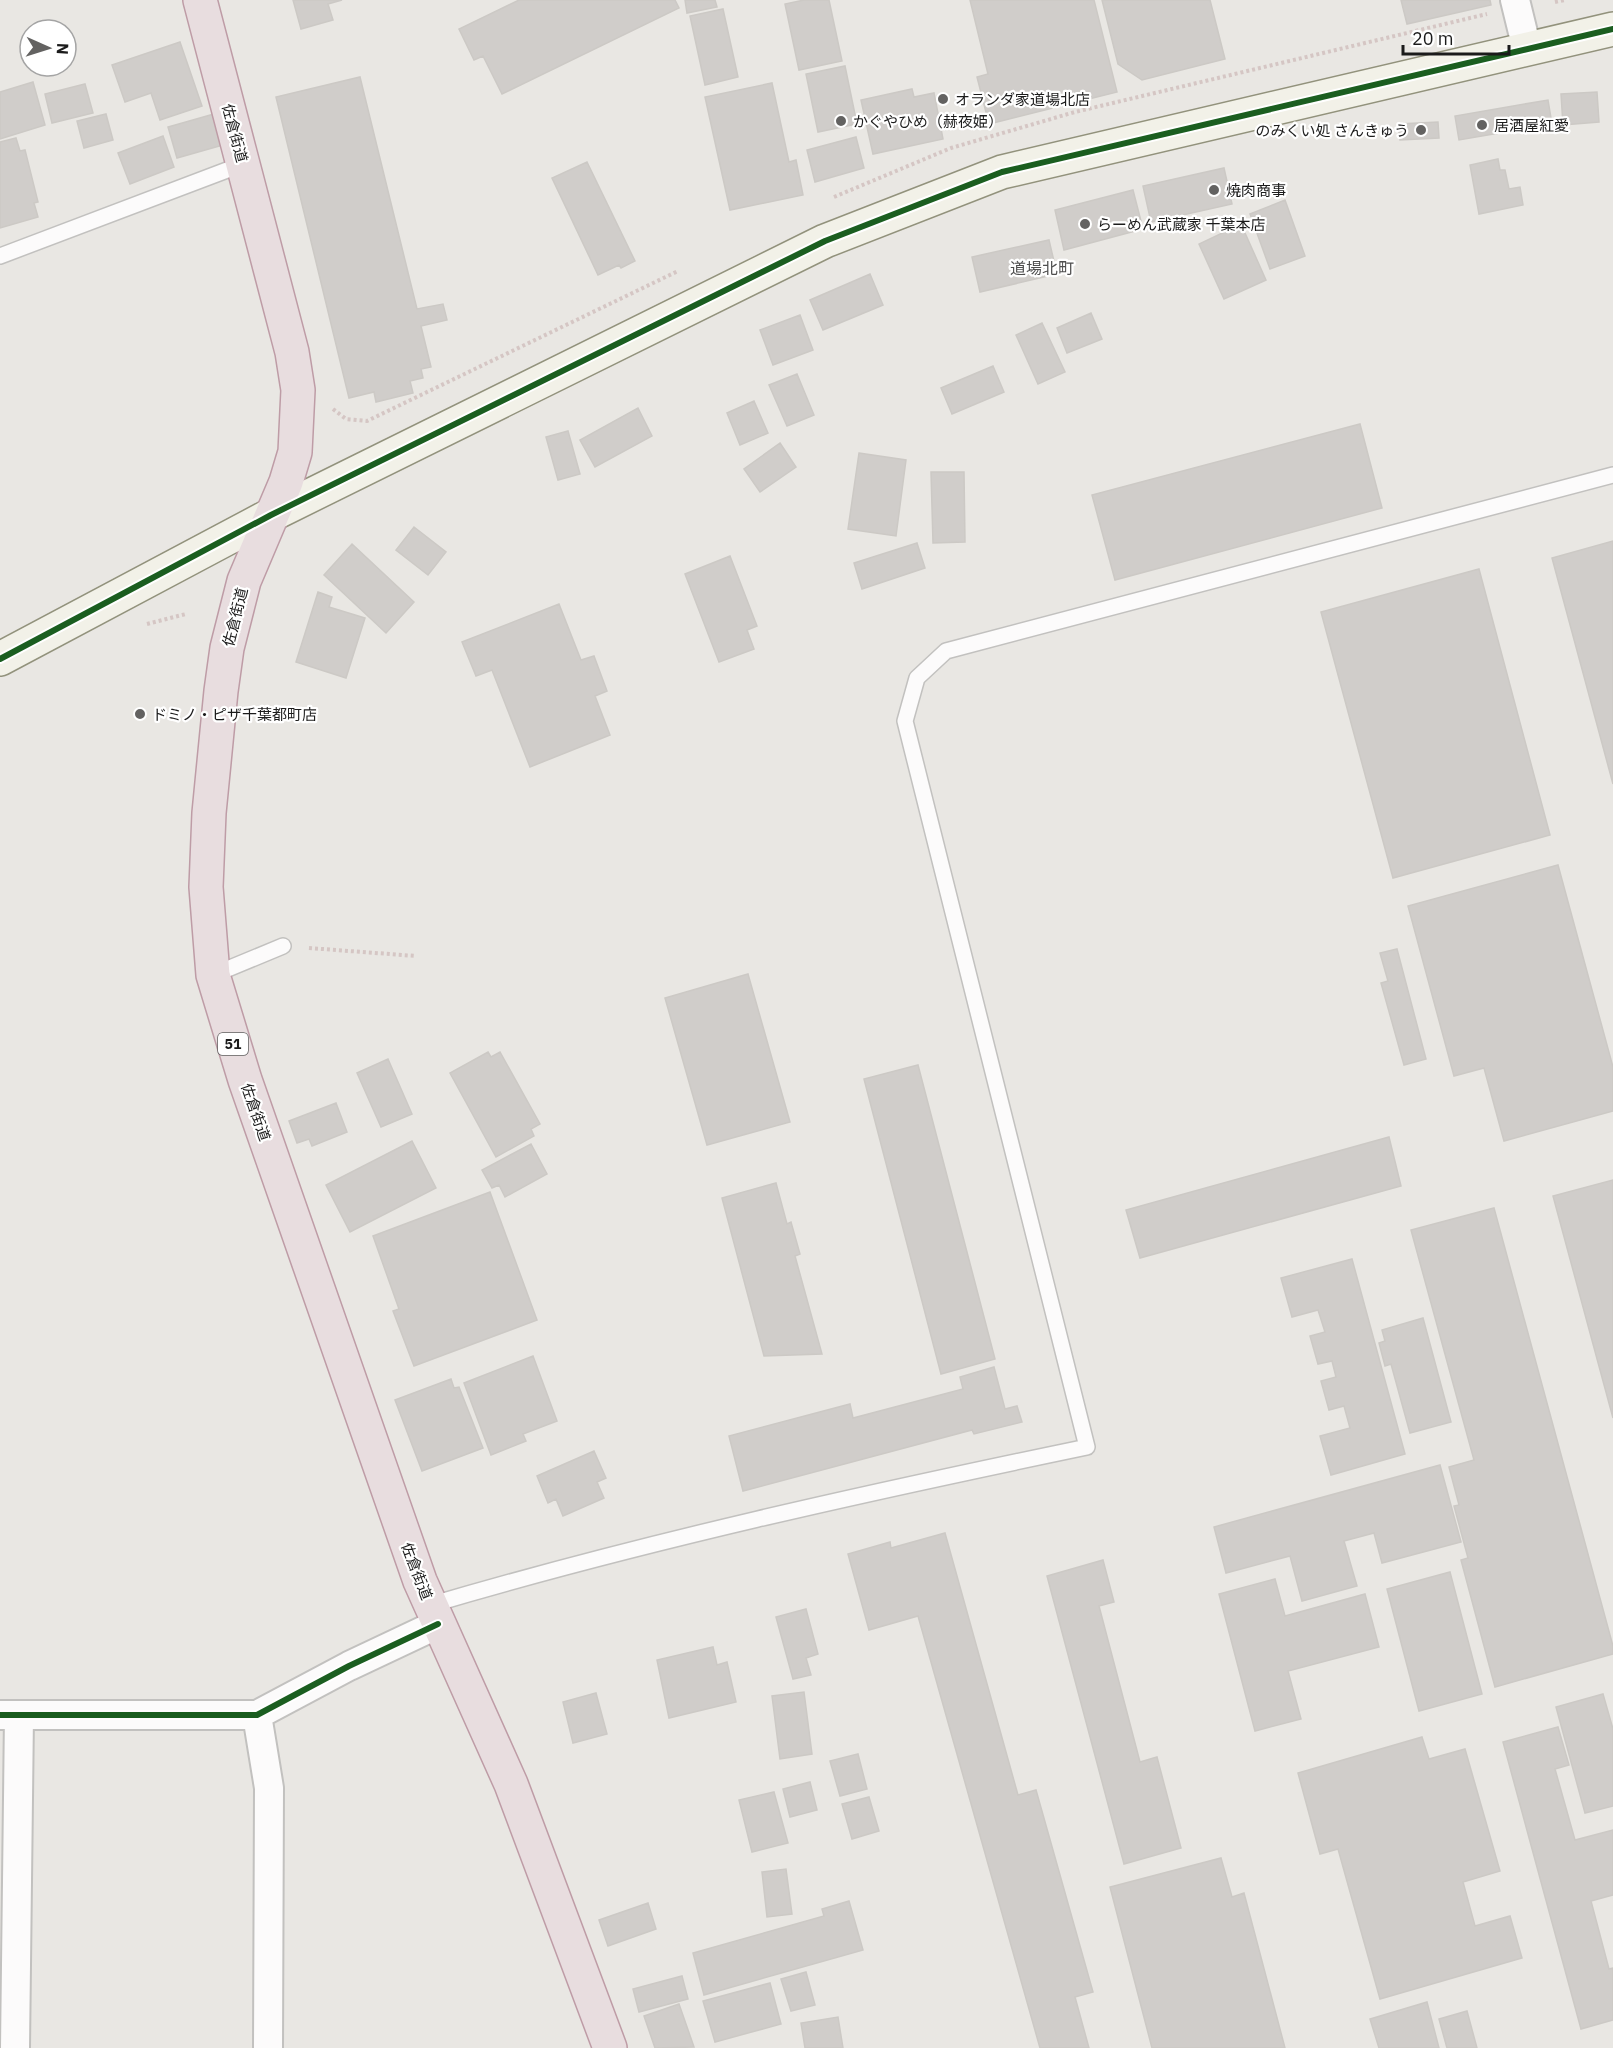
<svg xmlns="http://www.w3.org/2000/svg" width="1613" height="2048" font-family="'IBM Plex Sans','Noto Sans JP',sans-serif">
  <rect width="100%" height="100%" fill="#e9e7e3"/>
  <path fill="#d0cdca" stroke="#ccc9c5" stroke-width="1.5" d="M 293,0 L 342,0 L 328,4 L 333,20 L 301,29 Z
    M 519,0 L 675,0 L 679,8 L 502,94 L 483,56 L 474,60 L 459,29 Z
    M 685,0 L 715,0 L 717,7 L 687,13 Z
    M 804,0 L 829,0 L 842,61 L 799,70 L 785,4 Z
    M 970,0 L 1094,0 L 1117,92 L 989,124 L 977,77 L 988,74 Z
    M 1102,0 L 1210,0 L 1225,59 L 1142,80 L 1118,64 Z
    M 1401,0 L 1490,0 L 1491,5 L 1407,24 Z
    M 723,9 L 738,77 L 705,85 L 690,16 Z
    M 180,42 L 202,106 L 160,120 L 151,93 L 125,102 L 112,65 Z
    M 845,66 L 857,124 L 818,132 L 806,74 Z
    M 360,77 L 417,309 L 443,304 L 447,320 L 421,326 L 431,367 L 421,369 L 423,378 L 410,381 L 413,393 L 376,402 L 374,392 L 349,398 L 276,97 Z
    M 33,82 L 45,125 L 0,139 L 0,92 Z
    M 772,83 L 789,162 L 796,160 L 803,195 L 730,210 L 705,97 Z
    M 85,84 L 93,113 L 52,123 L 45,94 Z
    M 912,89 L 914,97 L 934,93 L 943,139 L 873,154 L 861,100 Z
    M 1597,92 L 1599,122 L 1563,125 L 1561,94 Z
    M 1548,100 L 1552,124 L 1459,140 L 1455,116 Z
    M 106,114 L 113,140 L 84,148 L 77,121 Z
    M 214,114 L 223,145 L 177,158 L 168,127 Z
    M 1438,122 L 1439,138 L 1400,140 L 1398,124 Z
    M 163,136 L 174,167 L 130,184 L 118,153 Z
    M 856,137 L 864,168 L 815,182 L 807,150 Z
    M 16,138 L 20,151 L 25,150 L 38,202 L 34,203 L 38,217 L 0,228 L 0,142 Z
    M 1498,159 L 1500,170 L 1505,170 L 1509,189 L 1520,187 L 1523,205 L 1479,214 L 1470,165 Z
    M 587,162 L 635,261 L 621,268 L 619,265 L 598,275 L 552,178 Z
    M 1224,168 L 1232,204 L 1151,222 L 1143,186 Z
    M 1133,190 L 1143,229 L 1064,250 L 1055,210 Z
    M 1285,200 L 1305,256 L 1270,269 L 1250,214 Z
    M 1241,224 L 1266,280 L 1224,299 L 1199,244 Z
    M 1049,240 L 1057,274 L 980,292 L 972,257 Z
    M 870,274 L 883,305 L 823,330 L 810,300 Z
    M 1091,313 L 1102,339 L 1067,353 L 1057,328 Z
    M 800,315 L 813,350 L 773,365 L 760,330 Z
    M 1042,323 L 1065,372 L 1038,384 L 1016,335 Z
    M 993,366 L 1004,392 L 952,414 L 941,388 Z
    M 797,374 L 814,415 L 787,426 L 769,385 Z
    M 754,401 L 768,433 L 740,445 L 727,413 Z
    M 638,408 L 652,436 L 595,467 L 580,440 Z
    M 1360,424 L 1382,508 L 1115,580 L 1092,495 Z
    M 568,431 L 580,474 L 558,480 L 546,437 Z
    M 780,443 L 796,467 L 760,492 L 744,469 Z
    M 859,453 L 906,460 L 896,536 L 848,529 Z
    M 931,472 L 964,472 L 965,542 L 933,543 Z
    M 414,527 L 446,552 L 428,575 L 396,550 Z
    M 1613,541 L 1613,784 L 1552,558 Z
    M 917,543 L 925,568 L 862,589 L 854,563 Z
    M 352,544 L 414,602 L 386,633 L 324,575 Z
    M 730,556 L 757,626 L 747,630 L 754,649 L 719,662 L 685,574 Z
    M 1479,569 L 1550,835 L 1393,878 L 1321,612 Z
    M 318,592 L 332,597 L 329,607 L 365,618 L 346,678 L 296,662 Z
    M 559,604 L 581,660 L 594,656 L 607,691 L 595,696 L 610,735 L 530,767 L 492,670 L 476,676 L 462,642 Z
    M 1558,865 L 1613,1067 L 1613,1111 L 1504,1141 L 1484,1068 L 1454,1076 L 1408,906 Z
    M 1397,949 L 1426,1059 L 1404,1065 L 1381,983 L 1388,981 L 1380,953 Z
    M 748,974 L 790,1122 L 707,1145 L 665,998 Z
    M 488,1052 L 491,1057 L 500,1052 L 540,1124 L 531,1129 L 534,1136 L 496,1157 L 450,1073 Z
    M 388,1059 L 412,1114 L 381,1127 L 357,1073 Z
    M 918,1065 L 995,1359 L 941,1374 L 864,1079 Z
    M 336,1103 L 347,1132 L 312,1146 L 309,1139 L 297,1143 L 289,1121 Z
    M 1389,1137 L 1401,1186 L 1140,1258 L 1126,1210 Z
    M 412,1141 L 436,1188 L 350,1232 L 326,1185 Z
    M 531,1144 L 547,1174 L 505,1197 L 499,1185 L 492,1188 L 482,1170 Z
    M 1613,1180 L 1613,1418 L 1553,1196 Z
    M 776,1183 L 787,1224 L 791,1222 L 800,1254 L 795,1256 L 822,1354 L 764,1356 L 722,1198 Z
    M 490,1192 L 537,1320 L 414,1366 L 393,1311 L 399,1309 L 373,1236 Z
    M 1494,1208 L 1613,1646 L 1613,1654 L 1495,1687 L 1461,1560 L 1468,1558 L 1454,1506 L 1459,1505 L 1449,1467 L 1474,1460 L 1411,1230 Z
    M 1352,1259 L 1405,1454 L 1331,1475 L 1320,1436 L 1350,1428 L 1344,1406 L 1329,1410 L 1321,1381 L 1336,1377 L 1332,1361 L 1318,1364 L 1310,1336 L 1325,1332 L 1318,1310 L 1292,1317 L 1281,1278 Z
    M 1423,1318 L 1451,1422 L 1410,1433 L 1391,1364 L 1385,1366 L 1379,1343 L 1385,1341 L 1382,1330 Z
    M 533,1356 L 557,1421 L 523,1434 L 526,1441 L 491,1455 L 464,1383 Z
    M 994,1367 L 1005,1409 L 1017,1406 L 1022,1422 L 974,1434 L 972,1430 L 743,1491 L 729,1436 L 850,1404 L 853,1418 L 963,1389 L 960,1377 Z
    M 451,1379 L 454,1388 L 459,1387 L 483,1448 L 422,1471 L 395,1400 Z
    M 594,1451 L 606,1478 L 597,1482 L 604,1498 L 563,1516 L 556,1499 L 548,1503 L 537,1476 Z
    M 1440,1465 L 1461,1542 L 1382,1563 L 1374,1533 L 1344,1541 L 1357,1586 L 1302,1601 L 1290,1556 L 1226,1573 L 1214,1527 Z
    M 945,1533 L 1018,1795 L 1036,1790 L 1093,1992 L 1075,1997 L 1089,2048 L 1040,2048 L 918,1616 L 869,1630 L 848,1554 L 890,1542 L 891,1548 Z
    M 1103,1560 L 1114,1602 L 1099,1606 L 1140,1762 L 1157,1757 L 1181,1848 L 1124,1864 L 1047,1576 Z
    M 1450,1572 L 1482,1694 L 1419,1711 L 1387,1589 Z
    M 1275,1579 L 1285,1616 L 1365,1594 L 1379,1647 L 1288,1671 L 1301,1719 L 1255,1731 L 1219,1594 Z
    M 806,1609 L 818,1654 L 806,1658 L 811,1675 L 793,1679 L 776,1617 Z
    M 713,1647 L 717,1665 L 727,1662 L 736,1702 L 669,1718 L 657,1660 Z
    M 804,1692 L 812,1754 L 780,1759 L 772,1696 Z
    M 596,1693 L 607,1734 L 573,1743 L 563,1702 Z
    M 1603,1694 L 1613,1729 L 1613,1806 L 1585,1813 L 1556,1707 Z
    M 1558,1727 L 1569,1765 L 1555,1769 L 1575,1840 L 1613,1830 L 1613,1895 L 1591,1901 L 1609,1969 L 1613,1968 L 1613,2020 L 1581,2029 L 1503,1742 Z
    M 1422,1737 L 1429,1759 L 1465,1749 L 1500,1871 L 1463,1882 L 1475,1926 L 1510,1916 L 1522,1958 L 1380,1999 L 1338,1849 L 1320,1854 L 1298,1773 Z
    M 858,1754 L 867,1789 L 840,1796 L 830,1761 Z
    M 810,1782 L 817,1810 L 790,1817 L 783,1789 Z
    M 774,1792 L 788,1843 L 752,1852 L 739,1800 Z
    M 869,1797 L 879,1831 L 852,1839 L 842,1804 Z
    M 1221,1858 L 1232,1897 L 1244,1893 L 1285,2048 L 1152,2048 L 1110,1887 Z
    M 786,1869 L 792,1914 L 767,1917 L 762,1872 Z
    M 849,1901 L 863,1950 L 704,1995 L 693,1953 L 824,1916 L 822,1909 Z
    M 648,1903 L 656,1929 L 608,1946 L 599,1920 Z
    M 806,1972 L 815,2005 L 791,2011 L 781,1979 Z
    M 682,1976 L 688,1999 L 639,2012 L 633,1989 Z
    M 770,1983 L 781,2024 L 715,2042 L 703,2001 Z
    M 1427,2002 L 1439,2048 L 1379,2048 L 1370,2019 Z
    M 679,2004 L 694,2047 L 655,2048 L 644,2016 Z
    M 1467,2011 L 1477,2048 L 1447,2048 L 1439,2019 Z
    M 838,2017 L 843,2048 L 805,2048 L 801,2023 Z"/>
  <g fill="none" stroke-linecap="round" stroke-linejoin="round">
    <defs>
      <path id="lane" d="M 0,256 L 243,164
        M 213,975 L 283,946
        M 430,1605 C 647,1541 866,1493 1087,1447 L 905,721 L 917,678 L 946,651 L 1613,475"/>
      <path id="street" d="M 1515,0 L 1527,49
        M 0,1715 L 257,1715 L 349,1666 L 438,1624
        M 257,1715 L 269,1788 L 268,2048
        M 15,2048 L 19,1715"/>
      <path id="secondary" d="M 0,659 L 271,515 L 825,241 L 1002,172 L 1613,29"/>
      <path id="highway" d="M 200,0 L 292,352 L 298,390 L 295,452 L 286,482 L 244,581 L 227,648 L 221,691 L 209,813 L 206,887 L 213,975 L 245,1080 L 420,1581 L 511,1784 L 610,2048"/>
    </defs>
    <use href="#lane" stroke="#c2c1bf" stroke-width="18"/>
    <use href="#street" stroke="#c2c1bf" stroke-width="32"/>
    <use href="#secondary" stroke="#92927c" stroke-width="36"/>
    <use href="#highway" stroke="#be9ca6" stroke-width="36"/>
    <path stroke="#d5c6c4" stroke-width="4" stroke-dasharray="3 3" stroke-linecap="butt" d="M 1555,2 L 1565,0
      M 834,197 L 951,148 L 1075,112 L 1487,14
      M 333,409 L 346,419 L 367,421 L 678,271
      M 147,624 L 186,614
      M 309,948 L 416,956"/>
    <use href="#lane" stroke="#fcfbfb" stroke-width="15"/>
    <use href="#street" stroke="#fcfbfb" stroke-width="28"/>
    <use href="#secondary" stroke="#f2f1e8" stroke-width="33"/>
    <use href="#highway" stroke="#e8dddf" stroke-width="33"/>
    <defs>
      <path id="cycleway" d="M 0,659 L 271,515 L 825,241 L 1002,172 L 1613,29
        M 0,1715 L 257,1715 L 349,1666 L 438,1624"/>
    </defs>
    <use href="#cycleway" stroke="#fff" stroke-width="10"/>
    <use href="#cycleway" stroke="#1b5e20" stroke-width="6"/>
  </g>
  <g fill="#636261" stroke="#fff" stroke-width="2">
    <circle cx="943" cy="99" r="6"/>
    <circle cx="841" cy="121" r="6"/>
    <circle cx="1482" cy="125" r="6"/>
    <circle cx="1421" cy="130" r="6"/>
    <circle cx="1214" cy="190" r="6"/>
    <circle cx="1085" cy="224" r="6"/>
    <circle cx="140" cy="714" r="6"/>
  </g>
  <g text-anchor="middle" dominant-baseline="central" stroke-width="4.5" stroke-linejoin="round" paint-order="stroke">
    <rect fill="#fff" stroke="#5f5f5f" stroke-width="1.5" x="218" y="1033" width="30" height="22" rx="4.5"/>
    <g font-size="14" font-weight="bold" fill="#1b1b1b">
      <text x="233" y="1044">51</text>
    </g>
    <g font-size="15" fill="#1b1b1b" stroke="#fff" text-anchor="start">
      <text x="955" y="99">オランダ家道場北店</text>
      <text x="853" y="121">かぐやひめ（赫夜姫）</text>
      <text x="1494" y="125">居酒屋紅愛</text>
      <text x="1409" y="130" text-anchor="end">のみくい処 さんきゅう</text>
      <text x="1226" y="190">焼肉商事</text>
      <text x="1097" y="224">らーめん武蔵家 千葉本店</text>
      <text x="152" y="714">ドミノ・ピザ千葉都町店</text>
    </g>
    <g font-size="15" fill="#1b1b1b" stroke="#fff">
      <text transform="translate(235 133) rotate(75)">佐倉街道</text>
      <text transform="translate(235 617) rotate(-76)">佐倉街道</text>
      <text transform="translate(256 1112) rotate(71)">佐倉街道</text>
      <text transform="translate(417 1571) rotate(69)">佐倉街道</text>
    </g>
    <g font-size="16" fill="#4e4e4e" stroke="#fff">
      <text x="1042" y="268">道場北町</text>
    </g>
  </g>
  <g transform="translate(48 48) rotate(93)"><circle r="28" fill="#ffffff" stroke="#a4a4a4" stroke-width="1.5"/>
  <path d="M0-4.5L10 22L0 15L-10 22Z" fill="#636261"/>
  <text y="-9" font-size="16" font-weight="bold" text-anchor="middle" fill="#1b1b1b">N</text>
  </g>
  <path d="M1403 45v9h106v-9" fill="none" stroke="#1b1b1b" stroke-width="3"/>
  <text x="1412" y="45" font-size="18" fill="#1b1b1b" stroke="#ffffff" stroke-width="4.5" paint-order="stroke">20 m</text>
</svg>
